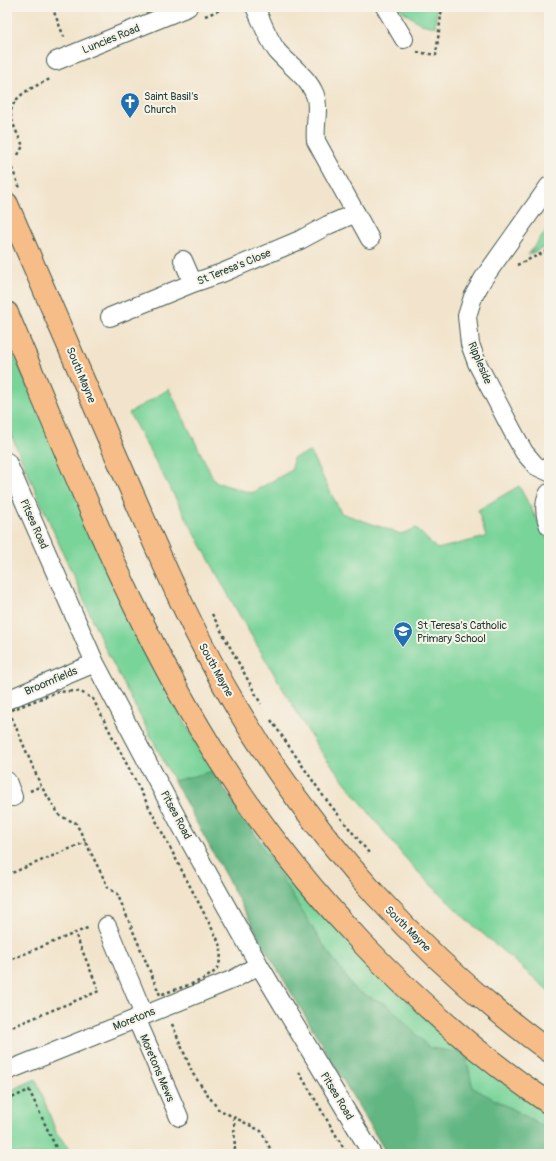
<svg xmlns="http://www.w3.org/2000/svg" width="556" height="1161" font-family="Pangolin,sans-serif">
  <rect width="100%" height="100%" fill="#f7f3e8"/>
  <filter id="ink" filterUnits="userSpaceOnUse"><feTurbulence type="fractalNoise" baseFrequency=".025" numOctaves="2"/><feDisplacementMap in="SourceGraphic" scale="8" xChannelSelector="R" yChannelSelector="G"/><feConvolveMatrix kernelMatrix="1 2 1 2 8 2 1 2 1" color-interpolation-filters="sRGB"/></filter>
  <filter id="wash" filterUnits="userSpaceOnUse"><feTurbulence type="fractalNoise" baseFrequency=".012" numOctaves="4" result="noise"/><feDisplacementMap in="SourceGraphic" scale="16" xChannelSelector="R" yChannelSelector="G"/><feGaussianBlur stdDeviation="0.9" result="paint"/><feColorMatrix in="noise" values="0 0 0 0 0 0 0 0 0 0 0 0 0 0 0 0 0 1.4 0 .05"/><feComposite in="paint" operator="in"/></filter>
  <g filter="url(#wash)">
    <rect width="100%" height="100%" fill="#f2e4cc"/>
    <path fill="#79d49a" stroke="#4c8867" d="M 397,7 L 437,7 L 435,27 L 421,24 Z
      M 549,226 L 549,245 L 528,255 Z
      M 7,339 L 144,651 L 213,771 L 248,824 L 299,886 L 395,989 L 465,1053 L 549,1114 L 549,1154 L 387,1154 L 266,950 L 174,781 L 106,650 L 7,426 Z
      M 169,389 L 215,482 L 251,493 L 292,470 L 293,458 L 310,452 L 341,513 L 401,534 L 416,528 L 437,549 L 486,537 L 478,510 L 519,486 L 549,542 L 549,991 L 467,920 L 417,871 L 401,853 L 318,748 L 241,618 L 129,413 Z
      M 36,1079 L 56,1132 L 67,1146 L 70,1154 L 7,1154 L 7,1092 Z"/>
    <path fill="#62b682" stroke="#407a5b" d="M 213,771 L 248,824 L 320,940 L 356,991 L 388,1005 L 429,1048 L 465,1053 L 473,1088 L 538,1123 L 549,1131 L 549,1154 L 387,1154 L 266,950 L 174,781 Z"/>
  </g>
  <g filter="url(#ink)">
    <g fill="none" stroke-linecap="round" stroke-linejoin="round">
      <defs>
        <path id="minor" d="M 255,7 C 262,22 267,37 277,51 C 289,65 308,77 315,95 C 320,108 314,126 316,141 L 370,239
          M 385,7 L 404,39
          M 56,61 L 188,7
          M 549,186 L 483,279 L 473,297 L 467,316 L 470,344 L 477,363 L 512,430 L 524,452 L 536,466 L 549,472
          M 183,260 L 193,283
          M 110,317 L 193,283 L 222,273 L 300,240 L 328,225 L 356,213
          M 7,462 L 95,663 L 178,820 L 259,965 L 372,1154
          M 549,493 C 543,502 545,517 549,526
          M 7,700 L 95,663
          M 7,781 L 13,797
          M 107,926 L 144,1015
          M 136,1018 L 179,1117
          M 7,1071 L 234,979 L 259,965"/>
        <path id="primary" d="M 7,204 C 45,291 83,379 121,467 C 157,549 191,631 237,708 C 317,842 423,959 549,1051
          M 7,313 C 70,460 127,611 211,747 C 295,884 416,1013 549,1103"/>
      </defs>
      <use href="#minor" stroke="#3f564b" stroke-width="20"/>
      <use href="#primary" stroke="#3f564b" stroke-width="24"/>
      <path stroke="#3f564b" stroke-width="2.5" stroke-dasharray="3 3" stroke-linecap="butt" d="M 52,7 L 64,37
        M 205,16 L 227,7
        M 417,52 L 436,55 L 442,7
        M 18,155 L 23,146 C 19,137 13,126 11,116 C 9,96 36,86 50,79
        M 7,157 L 20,188
        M 517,265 L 549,250
        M 212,614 L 261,704
        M 70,691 L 81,692 L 93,699 L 221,946 C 221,953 221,962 217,968 C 210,981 174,989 160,995 L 117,893 L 109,889 L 76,823 L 60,816 L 41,786 L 9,711 L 57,692 Z
        M 271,720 L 324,797 L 369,853
        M 30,791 L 41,786
        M 7,875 L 86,842
        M 7,961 L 90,927
        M 172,1024 L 193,1074 L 218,1109 L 261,1131 L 273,1154
        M 7,1029 L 99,991 L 75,933
        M 299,1072 L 347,1154
        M 7,1100 L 29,1090 L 59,1154
        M 234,1117 L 235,1154"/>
      <use href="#minor" stroke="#fff" stroke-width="18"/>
      <use href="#primary" stroke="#f7bd88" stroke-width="22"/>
    </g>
  </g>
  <defs>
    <symbol id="church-pin" viewBox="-11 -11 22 30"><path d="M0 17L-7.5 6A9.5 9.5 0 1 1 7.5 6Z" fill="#1f6fb2" stroke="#f7f3e8"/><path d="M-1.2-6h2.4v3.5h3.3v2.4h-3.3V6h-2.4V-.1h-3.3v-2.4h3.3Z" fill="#fff"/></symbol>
    <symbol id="school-pin" viewBox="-11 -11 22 30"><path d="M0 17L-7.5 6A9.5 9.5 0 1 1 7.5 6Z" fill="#1f6fb2" stroke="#f7f3e8"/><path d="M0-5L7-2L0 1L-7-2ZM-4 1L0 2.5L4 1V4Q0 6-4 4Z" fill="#fff"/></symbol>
  </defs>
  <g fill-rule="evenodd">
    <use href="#church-pin" x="119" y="91" width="22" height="30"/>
    <use href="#school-pin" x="392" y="620" width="22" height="30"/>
  </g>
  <g text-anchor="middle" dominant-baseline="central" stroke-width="4" stroke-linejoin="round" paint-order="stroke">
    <g font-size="11" fill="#1f3d34" stroke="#f7f3e8">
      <text transform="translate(111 39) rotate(-22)">Luncies Road</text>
      <text transform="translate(234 267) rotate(-22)">St Teresa's Close</text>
      <text transform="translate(480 363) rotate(67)">Rippleside</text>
      <text transform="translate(81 375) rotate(67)">South Mayne</text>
      <text transform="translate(34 524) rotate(66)">Pitsea Road</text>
      <text transform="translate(216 670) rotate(61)">South Mayne</text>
      <text transform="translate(51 681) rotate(-23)">Broomfields</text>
      <text transform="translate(176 815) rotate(62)">Pitsea Road</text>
      <text transform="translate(408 929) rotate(45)">South Mayne</text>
      <text transform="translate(134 1019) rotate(-22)">Moretons</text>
      <text transform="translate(157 1068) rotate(67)">Moretons Mews</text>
      <text transform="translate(337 1096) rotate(59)">Pitsea Road</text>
    </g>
    <g font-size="11" fill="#1f3d34" stroke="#f7f3e8" text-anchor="start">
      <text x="144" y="96">Saint Basil's<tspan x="144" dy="13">Church</tspan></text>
      <text x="417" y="625">St Teresa's Catholic<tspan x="417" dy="13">Primary School</tspan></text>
    </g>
  </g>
  <rect width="556" height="1161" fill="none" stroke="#f7f3e8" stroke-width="24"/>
</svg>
